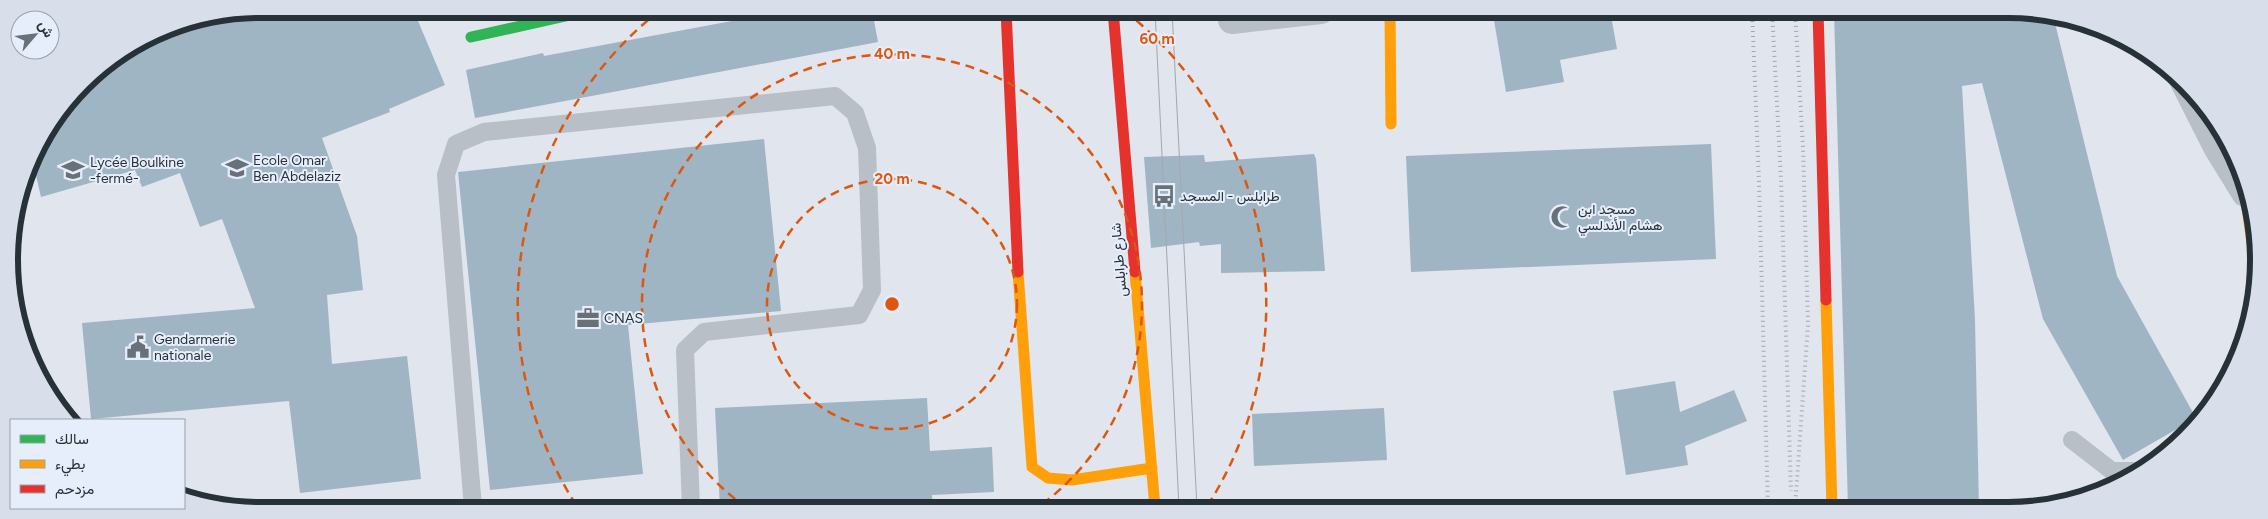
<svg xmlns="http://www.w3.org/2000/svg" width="2268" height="519" font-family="Figtree,Vazirmatn,sans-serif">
  <rect width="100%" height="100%" fill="#e0e5ee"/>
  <path fill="#a0b5c3" d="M 260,9 L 413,9 L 445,85 L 389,109 L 390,112 L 322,138 L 357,236 L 363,290 L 327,295 L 332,364 L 407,356 L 421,479 L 300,493 L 289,401 L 91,419 L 82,323 L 255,308 L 222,219 L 200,227 L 180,173 L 142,187 L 135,170 L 41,197 L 32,158 L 35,148 L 94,71 L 164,28 Z
    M 796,9 L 872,10 L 878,42 L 475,118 L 466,70 L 543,53 L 544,56 Z
    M 1547,10 L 1610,10 L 1617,49 L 1560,60 L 1564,82 L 1506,92 L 1494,20 Z
    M 1834,11 L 2042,11 L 2053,15 L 2117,276 L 2196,418 L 2123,460 L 2043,319 L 1982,83 L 1962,86 L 1975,320 L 1979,508 L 1848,508 Z
    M 764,139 L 781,311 L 628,325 L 643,474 L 490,490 L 458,172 Z
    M 1711,144 L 1716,259 L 1411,272 L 1406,156 Z
    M 1314,154 L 1316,159 L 1325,271 L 1221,273 L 1221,244 L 1200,246 L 1199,242 L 1151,248 L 1144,157 L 1204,155 L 1205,162 Z
    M 1675,381 L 1680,412 L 1734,390 L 1747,421 L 1685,446 L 1688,465 L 1626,475 L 1613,391 Z
    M 927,398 L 930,451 L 992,447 L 994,492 L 932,495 L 933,508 L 720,508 L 715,408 Z
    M 1384,408 L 1387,460 L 1254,466 L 1252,414 Z"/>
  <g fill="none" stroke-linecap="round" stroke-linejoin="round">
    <path stroke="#b8bfc7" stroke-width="18" d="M 2178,81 L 2213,150 L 2242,197
      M 2072,440 L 2112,471 L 2137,471
      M 473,508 L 446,175 L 456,144 L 484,132 L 835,96 L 855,113 L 867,148 L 872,290 L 859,315 L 704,332 L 685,350 L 691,508"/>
    <path stroke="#b8bfc7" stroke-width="28" d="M 1232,20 L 1321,10"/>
    <path stroke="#30b455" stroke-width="11" d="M 471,37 L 597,9"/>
    <path stroke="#ff9f0a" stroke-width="11" d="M 1390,10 L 1391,124
      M 2243,179 L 2256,272
      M 1018,272 L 1032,467 L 1048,478 L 1072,480 L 1152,468
      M 1135,272 L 1155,508
      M 1826,300 L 1832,508"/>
    <path stroke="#e5322d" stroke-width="11" d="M 1006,10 L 1018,272
      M 1113,10 L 1135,272
      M 1818,11 L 1826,300"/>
    <path stroke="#a3a8ae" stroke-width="1" d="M 1155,10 L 1179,508
      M 1172,10 L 1197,508"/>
    <path stroke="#a3a8ae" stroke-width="4" stroke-dasharray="1 4" stroke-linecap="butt" d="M 1752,11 L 1759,182 L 1768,508
      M 1772,11 L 1781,179 L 1791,491
      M 1795,11 L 1803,147 L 1808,325 L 1795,508"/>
  </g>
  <g fill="none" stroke="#de570e" stroke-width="2.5" stroke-dasharray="9 6">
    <circle cx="892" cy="304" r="125"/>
    <path d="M747 508A250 250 0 1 1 1037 508"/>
    <path d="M576 505A375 375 0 0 1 659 11M1125 11A375 375 0 0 1 1208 505"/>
  </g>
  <defs>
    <symbol id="school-bare" viewBox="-9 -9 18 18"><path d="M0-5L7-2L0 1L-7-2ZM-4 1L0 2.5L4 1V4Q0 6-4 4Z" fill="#687078" stroke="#e7eefb" stroke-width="2.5" paint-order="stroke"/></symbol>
    <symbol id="bus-bare" viewBox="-9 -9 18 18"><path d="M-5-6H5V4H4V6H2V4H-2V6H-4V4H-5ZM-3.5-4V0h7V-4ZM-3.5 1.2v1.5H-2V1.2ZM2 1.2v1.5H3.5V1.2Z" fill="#687078" stroke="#e7eefb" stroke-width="2.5" paint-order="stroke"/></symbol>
    <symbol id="mosque-bare" viewBox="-9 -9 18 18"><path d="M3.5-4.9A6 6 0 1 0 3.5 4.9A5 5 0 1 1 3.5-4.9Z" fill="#687078" stroke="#e7eefb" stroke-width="2.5" paint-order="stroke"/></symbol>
    <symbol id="office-bare" viewBox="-9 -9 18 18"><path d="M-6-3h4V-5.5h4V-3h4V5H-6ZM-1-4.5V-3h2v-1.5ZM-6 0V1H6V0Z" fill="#687078" stroke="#e7eefb" stroke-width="2.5" paint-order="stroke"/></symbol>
    <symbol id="civic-bare" viewBox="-9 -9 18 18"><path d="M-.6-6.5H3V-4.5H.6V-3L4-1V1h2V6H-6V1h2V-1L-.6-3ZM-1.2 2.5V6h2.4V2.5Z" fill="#687078" stroke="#e7eefb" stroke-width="2.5" paint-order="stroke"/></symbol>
  </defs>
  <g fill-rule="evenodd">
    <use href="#school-bare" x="221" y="152" width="32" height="32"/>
    <use href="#school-bare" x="57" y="154" width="32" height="32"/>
    <use href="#bus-bare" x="1148" y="180" width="32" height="32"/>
    <use href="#mosque-bare" x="1546" y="201" width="32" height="32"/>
    <use href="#office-bare" x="572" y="302" width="32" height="32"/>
    <use href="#civic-bare" x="122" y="331" width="32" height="32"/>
  </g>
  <g text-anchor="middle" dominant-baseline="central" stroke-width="4" stroke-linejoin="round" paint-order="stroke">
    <g font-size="14" fill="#273138" stroke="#e7eefb" text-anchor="start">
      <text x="253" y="160">Ecole Omar<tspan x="253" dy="16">Ben Abdelaziz</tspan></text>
      <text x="90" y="162">Lycée Boulkine<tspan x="90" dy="16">-fermé-</tspan></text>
      <text x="1180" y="196">طرابلس - المسجد</text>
      <text x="1578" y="209">مسجد ابن<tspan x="1578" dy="16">هشام الأندلسي</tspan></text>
      <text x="604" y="318">CNAS</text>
      <text x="154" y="339">Gendarmerie<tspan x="154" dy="16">nationale</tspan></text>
    </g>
    <g font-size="14" fill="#273138" stroke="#e7eefb">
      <text transform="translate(1119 260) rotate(-95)">شارع طرابلس</text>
    </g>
  </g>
  <path d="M0 0H2268V519H0ZM260 18H2008A242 242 0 0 1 2250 260V260A242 242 0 0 1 2008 502H260A242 242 0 0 1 18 260V260A242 242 0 0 1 260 18Z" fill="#d8dfeb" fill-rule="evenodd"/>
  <path fill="none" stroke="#273138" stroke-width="6" d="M260 18H2008A242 242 0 0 1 2250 260V260A242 242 0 0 1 2008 502H260A242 242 0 0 1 18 260V260A242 242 0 0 1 260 18Z"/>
  <circle cx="892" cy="304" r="8" fill="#de570e" stroke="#e7eefb" stroke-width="2.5"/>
  <g font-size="15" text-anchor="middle" font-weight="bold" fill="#de570e" stroke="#e7eefb" stroke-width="4" stroke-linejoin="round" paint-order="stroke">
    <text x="1157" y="44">60 m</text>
    <text x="892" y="59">40 m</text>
    <text x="892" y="184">20 m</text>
  </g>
  <rect x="10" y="419" width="175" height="90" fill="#e7eefb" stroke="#9aa2ad"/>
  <rect x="20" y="435" width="25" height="8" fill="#30b455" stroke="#9aa2ad"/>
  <text x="55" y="444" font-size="15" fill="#273138">سالك</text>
  <rect x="20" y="460" width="25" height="8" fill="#ff9f0a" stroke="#9aa2ad"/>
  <text x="55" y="469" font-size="15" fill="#273138">بطيء</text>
  <rect x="20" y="485" width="25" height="8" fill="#e5322d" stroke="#9aa2ad"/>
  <text x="55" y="494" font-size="15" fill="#273138">مزدحم</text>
  <g transform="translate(35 35) rotate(62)"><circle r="24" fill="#e7eefb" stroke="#9aa2ad"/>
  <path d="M0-4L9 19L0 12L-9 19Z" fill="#687078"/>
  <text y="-8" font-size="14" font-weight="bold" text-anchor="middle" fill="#273138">ش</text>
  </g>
</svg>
